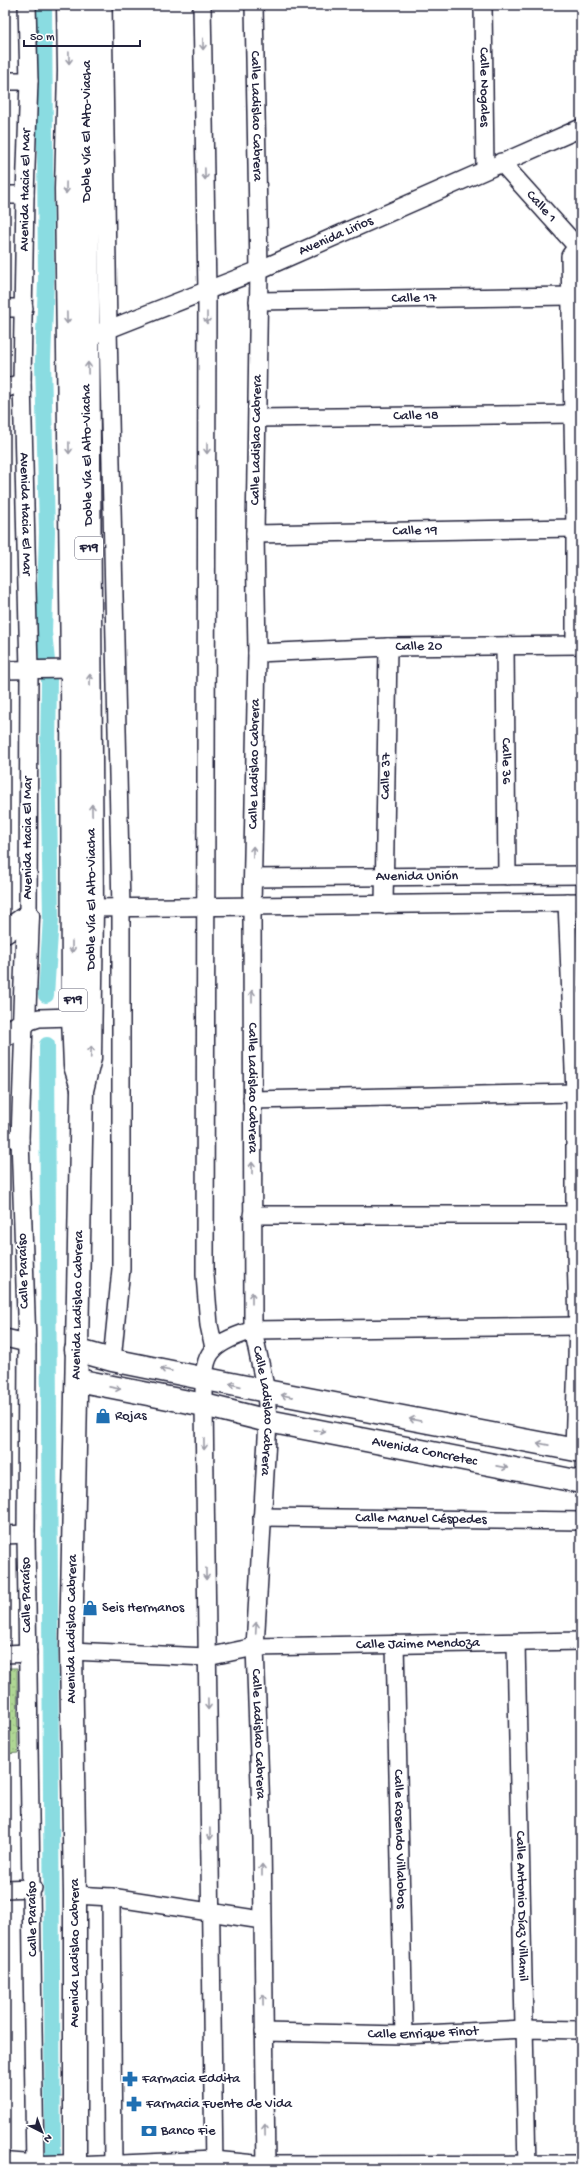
<svg xmlns="http://www.w3.org/2000/svg" width="586" height="2174" font-family="'Gochi Hand',sans-serif">
  <defs>
    <pattern id="park-dots" width="8" height="8" patternUnits="userSpaceOnUse"><rect width="8" height="8" fill="#afd794"/><path d="M2 2h.1M6 6h.1" fill="none" stroke="#96b880" stroke-width="1.8" stroke-linecap="round"/></pattern>
  </defs>
  <rect width="100%" height="100%" fill="#fff"/>
  <filter id="ink" filterUnits="userSpaceOnUse"><feTurbulence type="fractalNoise" baseFrequency=".025" numOctaves="2"/><feDisplacementMap in="SourceGraphic" scale="8" xChannelSelector="R" yChannelSelector="G"/><feConvolveMatrix kernelMatrix="1 2 1 2 8 2 1 2 1" color-interpolation-filters="sRGB"/></filter>
  <g filter="url(#ink)">
    <path fill="url(#park-dots)" stroke="#687c68" d="M 5,1668 L 17,1668 L 18,1753 L 5,1754 Z"/>
    <g fill="none" stroke-linecap="round" stroke-linejoin="round">
      <path stroke="#8adce1" stroke-width="16" d="M 44,5 L 46,281 L 43,361 L 47,532 L 44,632 L 49,680 L 48,749 L 51,918 L 46,995
        M 47,1045 L 53,2169"/>
      <defs>
        <g id="street">
          <path id="s1" d="M 27,5 L 29,81 L 25,195 L 22,382 L 29,670 L 28,916"/>
          <path d="M 103,5 L 108,329 L 121,908 L 121,1269 L 112,1360"/>
          <path d="M 202,5 L 207,291 L 205,1275 L 209,1325 L 214,1348"/>
          <path id="s2" d="M 254,5 L 259,270 L 255,534 L 257,653 L 252,906 L 253,1330 L 266,1391 L 268,1421 L 255,1647 L 262,1839 L 266,2169"/>
          <path id="s3" d="M 483,5 L 485,169"/>
          <path d="M 5,81 L 29,81"/>
          <path id="s4" d="M 501,162 L 581,251"/>
          <path d="M 5,195 L 25,195"/>
          <path id="s5" d="M 258,301 L 571,296"/>
          <path d="M 5,308 L 24,308"/>
          <path id="s6" d="M 99,333 L 259,270 L 581,128"/>
          <path d="M 5,389 L 22,382"/>
          <path id="s7" d="M 258,418 L 573,414"/>
          <path id="s8" d="M 255,534 L 575,528"/>
          <path d="M 575,645 L 575,528 L 570,256 L 577,246"/>
          <path id="s9" d="M 505,646 L 507,876"/>
          <path id="s10" d="M 257,653 L 388,647 L 581,645"/>
          <path d="M 5,670 L 72,669"/>
          <path id="s11" d="M 253,878 L 581,875"/>
          <path d="M 567,902 L 575,1093 L 575,1215 L 578,1326 L 574,1450"/>
          <path id="s12" d="M 384,905 L 388,647"/>
          <path d="M 92,908 L 581,902"/>
          <path d="M 252,1100 L 575,1093"/>
          <path d="M 5,1138 L 20,1139"/>
          <path d="M 252,1215 L 575,1215"/>
          <path d="M 5,1338 L 27,1343"/>
          <path id="s13" d="M 262,1517 L 581,1521"/>
          <path d="M 5,1535 L 26,1534"/>
          <path id="s14" d="M 516,1643 L 527,2169"/>
          <path id="s15" d="M 395,1644 L 404,2035"/>
          <path id="s16" d="M 71,1651 L 207,1657 L 255,1647 L 581,1641"/>
          <path d="M 5,1654 L 28,1653"/>
          <path d="M 5,1889 L 33,1888"/>
          <path d="M 75,1895 L 111,1897 L 262,1920"/>
          <path d="M 111,1897 L 113,2169"/>
          <path id="s17" d="M 264,2032 L 404,2035 L 525,2029 L 581,2030"/>
          <path d="M 75,2166 L 214,2160 L 266,2165 L 581,2164"/>
          <path d="M 35,2169 L 26,1534 L 27,1343 L 20,1139 L 24,1023 L 39,1018 L 73,1017"/>
          <path d="M 214,2169 L 204,1405 C 204,1355 202,1347 253,1330 L 578,1326"/>
        </g>
        <g id="secondary">
          <path d="M 5,932 L 28,916"/>
          <path d="M 5,1035 L 24,1023 L 28,916"/>
          <path d="M 76,1350 L 112,1360 L 266,1391 L 581,1451"/>
          <path id="s18" d="M 77,1380 L 204,1405 L 268,1421 L 581,1482"/>
          <path d="M 5,2164 L 43,2167 L 75,2166"/>
        </g>
        <g id="highway">
          <path d="M 68,5 L 69,71 L 66,189 L 72,669 L 73,1017 L 75,1066 L 82,1088"/>
          <path id="s19" d="M 75,2169 L 75,1895 L 71,1651 L 82,1090 L 90,1058 L 92,908 L 86,5"/>
        </g>
      </defs>
      <use href="#street" stroke="#22223b" stroke-width="20"/>
      <use href="#secondary" stroke="#22223b" stroke-width="25"/>
      <use href="#highway" stroke="#22223b" stroke-width="25"/>
      <use href="#street" stroke="#fff" stroke-width="17"/>
      <use href="#secondary" stroke="#fff" stroke-width="22"/>
      <use href="#highway" stroke="#fff" stroke-width="22"/>
    </g>
    <defs><path id="oneway-shaft" d="M-6 0H5M1.5-3L5.5 0L1.5 3" fill="none" stroke-width="1.6" stroke-linecap="round" stroke-linejoin="round"/></defs>
    <g stroke="#9c9ca7">
      <use href="#oneway-shaft" transform="translate(203 44) rotate(89)"/>
      <use href="#oneway-shaft" transform="translate(69 58) rotate(89)"/>
      <use href="#oneway-shaft" transform="translate(205 174) rotate(89)"/>
      <use href="#oneway-shaft" transform="translate(66 188) rotate(91)"/>
      <use href="#oneway-shaft" transform="translate(67 318) rotate(89)"/>
      <use href="#oneway-shaft" transform="translate(207 318) rotate(90)"/>
      <use href="#oneway-shaft" transform="translate(88 368) rotate(-91)"/>
      <use href="#oneway-shaft" transform="translate(69 448) rotate(89)"/>
      <use href="#oneway-shaft" transform="translate(207 448) rotate(90)"/>
      <use href="#oneway-shaft" transform="translate(90 680) rotate(-91)"/>
      <use href="#oneway-shaft" transform="translate(92 810) rotate(-91)"/>
      <use href="#oneway-shaft" transform="translate(253 852) rotate(-89)"/>
      <use href="#oneway-shaft" transform="translate(72 947) rotate(90)"/>
      <use href="#oneway-shaft" transform="translate(252 996) rotate(-90)"/>
      <use href="#oneway-shaft" transform="translate(91 1052) rotate(-87)"/>
      <use href="#oneway-shaft" transform="translate(252 1168) rotate(-90)"/>
      <use href="#oneway-shaft" transform="translate(252 1298) rotate(-90)"/>
      <use href="#oneway-shaft" transform="translate(166 1370) rotate(-169)"/>
      <use href="#oneway-shaft" transform="translate(235 1385) rotate(-167)"/>
      <use href="#oneway-shaft" transform="translate(115 1388) rotate(11)"/>
      <use href="#oneway-shaft" transform="translate(287 1396) rotate(-169)"/>
      <use href="#oneway-shaft" transform="translate(415 1420) rotate(-169)"/>
      <use href="#oneway-shaft" transform="translate(320 1431) rotate(11)"/>
      <use href="#oneway-shaft" transform="translate(204 1444) rotate(89)"/>
      <use href="#oneway-shaft" transform="translate(543 1444) rotate(-169)"/>
      <use href="#oneway-shaft" transform="translate(502 1467) rotate(11)"/>
      <use href="#oneway-shaft" transform="translate(206 1574) rotate(89)"/>
      <use href="#oneway-shaft" transform="translate(256 1628) rotate(-87)"/>
      <use href="#oneway-shaft" transform="translate(208 1704) rotate(89)"/>
      <use href="#oneway-shaft" transform="translate(210 1834) rotate(89)"/>
      <use href="#oneway-shaft" transform="translate(262 1870) rotate(-90)"/>
      <use href="#oneway-shaft" transform="translate(263 2000) rotate(-91)"/>
      <use href="#oneway-shaft" transform="translate(265 2130) rotate(-91)"/>
    </g>
  </g>
  <defs>
    <symbol id="shop-bare" viewBox="-9 -9 18 18"><path d="M-5-2.5h2.3a2.7 3.5 0 0 1 5.4 0H5L5.5 6h-11ZM-1.5-2.5h3a1.5 2.3 0 0 0-3 0Z" fill="#1f6fb2" stroke="#fff" stroke-width="2.5" paint-order="stroke"/></symbol>
    <symbol id="pharmacy-bare" viewBox="-9 -9 18 18"><path d="M-2-6h4v4h4v4h-4v4h-4v-4h-4v-4h4Z" fill="#1f6fb2" stroke="#fff" stroke-width="2.5" paint-order="stroke"/></symbol>
    <symbol id="bank-bare" viewBox="-9 -9 18 18"><path d="M-6-4H6V4H-6ZM0-2.3a2.3 2.3 0 1 0 0 4.6a2.3 2.3 0 1 0 0-4.6Z" fill="#1f6fb2" stroke="#fff" stroke-width="2.5" paint-order="stroke"/></symbol>
  </defs>
  <g fill-rule="evenodd">
    <use href="#shop-bare" x="92" y="1405" width="22" height="22"/>
    <use href="#shop-bare" x="79" y="1597" width="22" height="22"/>
    <use href="#pharmacy-bare" x="119" y="2068" width="22" height="22"/>
    <use href="#pharmacy-bare" x="123" y="2093" width="22" height="22"/>
    <use href="#bank-bare" x="138" y="2120" width="22" height="22"/>
  </g>
  <g text-anchor="middle" dominant-baseline="central" stroke-width="4" stroke-linejoin="round" paint-order="stroke">
    <g fill="#fff" stroke="#646476" stroke-width="1">
      <rect x="75" y="537" width="28" height="22" rx="3"/>
      <rect x="59" y="989" width="28" height="22" rx="3"/>
    </g>
    <g font-size="13" font-weight="bold" fill="#22223b">
      <text x="89" y="548">F19</text>
      <text x="73" y="1000">F19</text>
    </g>
    <g font-size="14" fill="#22223b" stroke="#fff">
      <text stroke="none"><textPath href="#s3" startOffset="82">Calle Nogales</textPath></text>
      <text stroke="none"><textPath href="#s2" startOffset="111">Calle Ladislao Cabrera</textPath></text>
      <text transform="translate(87 131) rotate(-90)">Doble Vía El Alto-Viacha</text>
      <text transform="translate(26 190) rotate(-89)">Avenida Hacia El Mar</text>
      <text stroke="none"><textPath href="#s4" startOffset="60">Calle 1</textPath></text>
      <text stroke="none"><textPath href="#s6" startOffset="256">Avenida Lirios</textPath></text>
      <text stroke="none"><textPath href="#s5" startOffset="156">Calle 17</textPath></text>
      <text stroke="none"><textPath href="#s7" startOffset="158">Calle 18</textPath></text>
      <text transform="translate(257 440) rotate(-89)">Calle Ladislao Cabrera</text>
      <text transform="translate(88 455) rotate(-91)">Doble Vía El Alto-Viacha</text>
      <text stroke="none"><textPath href="#s1" startOffset="509">Avenida Hacia El Mar</textPath></text>
      <text stroke="none"><textPath href="#s8" startOffset="160">Calle 19</textPath></text>
      <text stroke="none"><textPath href="#s10" startOffset="162">Calle 20</textPath></text>
      <text stroke="none"><textPath href="#s9" startOffset="115">Calle 36</textPath></text>
      <text transform="translate(255 764) rotate(-89)">Calle Ladislao Cabrera</text>
      <text stroke="none"><textPath href="#s12" startOffset="129">Calle 37</textPath></text>
      <text transform="translate(28 838) rotate(-90)">Avenida Hacia El Mar</text>
      <text stroke="none"><textPath href="#s11" startOffset="164">Avenida Unión</textPath></text>
      <text stroke="none"><textPath href="#s19" startOffset="1271">Doble Vía El Alto-Viacha</textPath></text>
      <text stroke="none"><textPath href="#s2" startOffset="1083">Calle Ladislao Cabrera</textPath></text>
      <text transform="translate(24 1271) rotate(-92)">Calle Paraíso</text>
      <text stroke="none"><textPath href="#s19" startOffset="864">Avenida Ladislao Cabrera</textPath></text>
      <text stroke="none"><textPath href="#s2" startOffset="1407">Calle Ladislao Cabrera</textPath></text>
      <text stroke="none"><textPath href="#s18" startOffset="355">Avenida Concretec</textPath></text>
      <text stroke="none"><textPath href="#s13" startOffset="159">Calle Manuel Céspedes</textPath></text>
      <text transform="translate(27 1595) rotate(-91)">Calle Paraíso</text>
      <text stroke="none"><textPath href="#s19" startOffset="540">Avenida Ladislao Cabrera</textPath></text>
      <text stroke="none"><textPath href="#s16" startOffset="348">Calle Jaime Mendoza</textPath></text>
      <text stroke="none"><textPath href="#s2" startOffset="1731">Calle Ladislao Cabrera</textPath></text>
      <text stroke="none"><textPath href="#s15" startOffset="195">Calle Rosendo Villalobos</textPath></text>
      <text stroke="none"><textPath href="#s14" startOffset="263">Calle Antonio Díaz Villamil</textPath></text>
      <text transform="translate(33 1919) rotate(-91)">Calle Paraíso</text>
      <text transform="translate(75 1953) rotate(-90)">Avenida Ladislao Cabrera</text>
      <text stroke="none"><textPath href="#s17" startOffset="159">Calle Enrique Finot</textPath></text>
    </g>
    <g font-size="14" fill="#22223b" stroke="#fff" text-anchor="start">
      <text x="115" y="1416">Rojas</text>
      <text x="102" y="1608">Seis Hermanos</text>
      <text x="142" y="2079">Farmacia Eddita</text>
      <text x="146" y="2104">Farmacia Fuente de Vida</text>
      <text x="161" y="2131">Banco Fie</text>
    </g>
  </g>
  <rect width="586" height="2174" fill="none" stroke="#fff" stroke-width="20"/>
  <rect x="10" y="10" width="566" height="2154" fill="none" stroke="#22223b" stroke-width="1.5" filter="url(#ink)"/>
  <g transform="translate(42 2132) rotate(138)" stroke="#ffffff" stroke-width="3" paint-order="stroke">
  <path d="M0-3L7 15L0 10L-7 15Z" fill="#22223b"/>
  <text y="-6" font-size="11" font-weight="bold" text-anchor="middle" fill="#22223b">N</text>
  </g>
  <path d="M24 40v6h116v-6" fill="none" stroke="#22223b" stroke-width="2"/>
  <text x="30" y="40" font-size="12" fill="#22223b" stroke="#ffffff" stroke-width="3" paint-order="stroke">50 m</text>
</svg>
